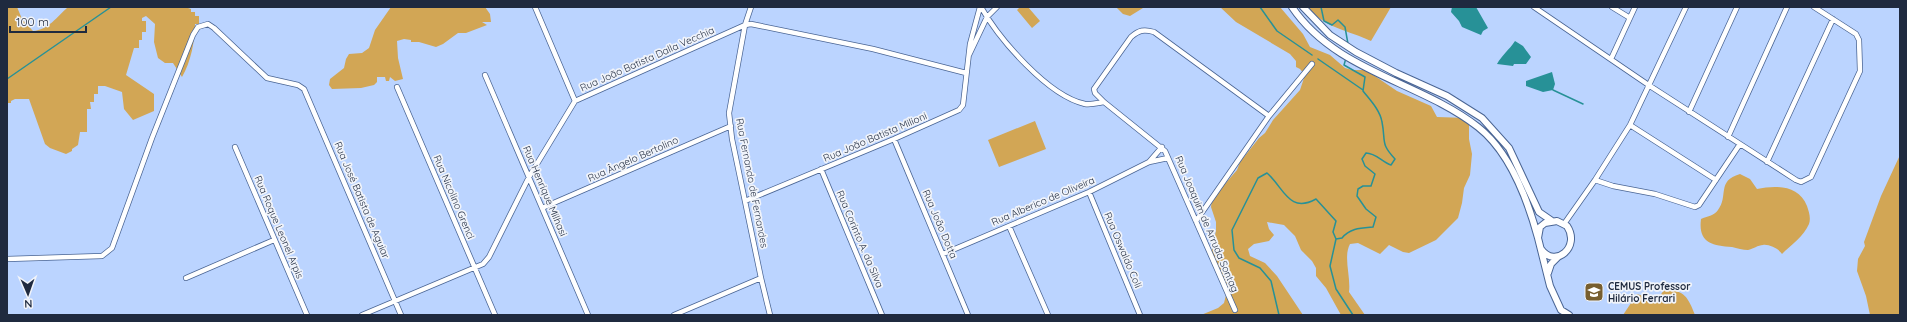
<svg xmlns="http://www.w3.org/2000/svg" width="1907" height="322" font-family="Quicksand,sans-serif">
  <rect width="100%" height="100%" fill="#bbd4ff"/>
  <path fill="#d2a655" d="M 7,7 L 17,7 L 22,19 L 33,31 C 48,30 57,17 68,7 L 185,7 L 191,9 L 191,12 L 195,12 L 195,16 L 199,16 L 199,24 L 195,24 C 195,40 191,62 182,77 L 173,63 L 165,63 L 158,58 L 154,42 L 155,24 L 146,16 L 142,18 L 142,21 L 146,21 L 146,32 L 142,32 L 142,40 L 139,40 L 139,48 L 134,48 L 126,75 L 154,94 L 154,111 L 133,120 L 124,109 L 122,92 L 105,86 L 98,86 L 98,94 L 94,94 L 94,102 L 90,102 L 91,109 L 87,109 L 87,132 L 80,132 L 78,145 L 72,149 L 72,151 L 66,154 L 50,148 L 45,144 L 29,99 L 15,99 L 11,101 L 11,103 L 7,103 Z
    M 391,7 L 485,7 L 490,14 L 491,22 L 482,22 L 487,25 L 466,33 L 458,33 L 443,44 L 436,47 L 419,42 L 411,42 L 411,40 L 404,39 L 397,41 L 398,58 L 403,79 L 395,81 L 390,77 L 389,81 L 386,81 L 385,77 L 377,77 L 377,82 L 374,85 L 361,88 L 332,89 L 329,85 L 330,79 L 344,68 L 346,59 L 349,54 L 362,53 L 369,48 L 375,30 Z
    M 1020,7 L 1028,7 L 1040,21 L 1032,28 L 1017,10 Z
    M 1116,7 L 1143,7 L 1143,8 L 1130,16 L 1123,14 Z
    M 1220,7 L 1280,7 L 1303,34 L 1310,47 L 1330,55 L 1345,68 L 1352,70 L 1366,70 L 1397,91 L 1431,106 L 1437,117 L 1467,118 L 1469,124 L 1469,139 L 1472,154 L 1470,175 L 1464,188 L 1462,203 L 1458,218 L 1436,240 L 1409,253 L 1403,252 L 1389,245 L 1380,254 L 1358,243 L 1350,244 C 1343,257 1351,276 1349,292 L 1365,315 L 1341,315 L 1326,288 L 1316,276 L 1316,268 L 1312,261 L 1301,250 L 1295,236 L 1284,225 L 1267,222 L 1269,229 L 1274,235 L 1269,241 L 1254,244 L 1248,249 L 1250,256 L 1265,263 L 1277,276 L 1303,315 L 1201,315 L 1218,308 L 1224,303 L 1227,291 L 1226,283 L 1212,264 L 1211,256 L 1216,230 L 1216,222 L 1211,207 L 1212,199 L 1237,170 L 1240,162 L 1259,138 L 1265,133 L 1273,120 L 1300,90 L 1305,75 L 1300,69 L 1296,67 L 1296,61 L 1290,54 L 1236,22 Z
    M 1308,7 L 1391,7 L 1371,41 C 1350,31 1322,27 1308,7 Z
    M 1035,121 L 1046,149 L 999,167 L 988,140 Z
    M 1900,155 L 1900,315 L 1870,315 L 1866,296 L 1857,271 L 1858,259 L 1865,246 L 1864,242 L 1881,196 Z
    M 1740,174 L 1750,179 L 1757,189 C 1776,185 1799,185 1807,206 C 1809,212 1811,218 1809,224 C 1804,236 1791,245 1782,254 C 1779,249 1769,244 1763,245 C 1758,245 1753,249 1748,250 C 1743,250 1737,248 1732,247 C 1711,246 1698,242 1701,219 C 1707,216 1714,216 1718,210 C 1729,196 1716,181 1740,174 Z
    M 1665,289 C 1685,291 1688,297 1695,315 L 1623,315 L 1637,294 L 1649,298 L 1658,298 Z"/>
  <path fill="#279197" d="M 1452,7 L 1476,7 L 1488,28 L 1483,31 L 1481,35 L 1462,27 L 1459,21 L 1451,12 Z
    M 1515,41 L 1523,46 L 1531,57 L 1526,64 L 1514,64 L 1513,66 L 1497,64 C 1502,55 1509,50 1515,41 Z
    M 1552,72 L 1555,84 L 1553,90 L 1543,92 L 1526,86 L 1526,81 Z"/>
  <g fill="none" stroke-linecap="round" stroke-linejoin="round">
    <path stroke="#279197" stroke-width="1.5" d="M 1260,7 L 1277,31 L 1312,55
      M 1321,7 L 1324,21 L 1332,25 L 1338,20 L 1345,27 L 1348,44
      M 1318,59 L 1363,90
      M 7,79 L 111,7
      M 1553,90 L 1583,104
      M 1336,239 L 1330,266 L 1336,289 L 1353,315
      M 1279,315 L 1271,281 L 1260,268 L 1239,258 L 1234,250 L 1232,230 L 1258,178 L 1267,173 C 1284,188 1289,214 1316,199 L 1336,221 L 1333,232 L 1336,239 L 1342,238 C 1350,228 1361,228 1373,227 L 1376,217 L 1366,209 L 1357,196 L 1358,189 L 1363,186 L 1371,186 L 1375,174 L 1365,166 L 1362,159 L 1366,153 C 1376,153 1382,162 1391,165 L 1395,159 C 1380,143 1386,142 1382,122 C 1380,110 1370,100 1363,91 L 1365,77 L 1344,65 L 1346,58"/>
    <defs>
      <path id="minor" d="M 535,7 L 575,101
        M 751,7 L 745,25 L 729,113 L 732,139 L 761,278 L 770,315
        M 981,7 C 999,39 1048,96 1085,104 C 1091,105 1098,103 1104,102
        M 1534,7 L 1650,86 L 1796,180 L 1801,182 L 1811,177 L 1860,71 L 1859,40 L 1856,34 L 1814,7
        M 1612,7 L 1630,18
        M 969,55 L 987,17 L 997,7
        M 1611,59 L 1635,7
        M 485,75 L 588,315
        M 397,87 L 495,315
        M 1689,112 L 1737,7
        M 1630,125 L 1716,180
        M 1728,137 L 1787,7
        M 894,139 L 968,315
        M 235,147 L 307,315
        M 1149,162 L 1162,147
        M 1767,162 L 1833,19
        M 821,169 L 882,315
        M 1595,180 L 1613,186 L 1655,194 L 1695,207 L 1699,205 L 1740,144
        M 1089,192 L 1140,315
        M 745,201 L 894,139 L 959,110 L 963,105 L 970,44 L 980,7
        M 542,208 L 731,126
        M 1196,221 L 1269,116 L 1312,64
        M 1564,224 L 1595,180 L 1630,125 L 1686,7
        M 1009,226 L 1048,315
        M 943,254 L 1089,192 L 1149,162 L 1168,158
        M 7,259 L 102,256 L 112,248 L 152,138 L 193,35 L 198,27 L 208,24 L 214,28 L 267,78 L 298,85 L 304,89 L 401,315
        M 186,278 L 274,240
        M 1235,310 L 1165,151 L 1104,102 L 1095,93 L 1094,89 L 1131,37 C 1139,30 1144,29 1154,32 L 1269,116
        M 362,315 L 483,264 L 489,257 L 529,177 L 575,101 L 745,25 L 751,24 L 873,49 L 966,73
        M 674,315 L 761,278"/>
      <path id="secondary" d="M 1292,7 C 1336,72 1419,81 1478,127 C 1510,152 1528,201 1538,238
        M 1303,7 L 1330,35 L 1356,52 L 1396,73 L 1447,96 L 1482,118 L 1509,148 L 1539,212 L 1552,221
        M 1541,249 C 1555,269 1581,247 1567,226 L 1557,221 L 1545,223 L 1540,227 L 1538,238 L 1550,286 L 1561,310 L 1569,315
        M 1548,273 L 1551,264 L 1559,256"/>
    </defs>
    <use href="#minor" stroke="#4a6594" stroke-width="6"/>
    <use href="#secondary" stroke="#4a6594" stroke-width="8"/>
    <use href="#minor" stroke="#fff" stroke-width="4.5"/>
    <use href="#secondary" stroke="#fff" stroke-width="6"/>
  </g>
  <defs>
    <symbol id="school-square" viewBox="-11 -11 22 22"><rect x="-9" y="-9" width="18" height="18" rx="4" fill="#775e2f" stroke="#f1f4fa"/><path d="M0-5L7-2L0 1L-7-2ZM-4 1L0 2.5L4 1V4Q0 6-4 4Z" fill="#fff"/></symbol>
  </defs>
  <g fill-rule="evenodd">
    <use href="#school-square" x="1583" y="281" width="22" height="22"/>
  </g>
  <g text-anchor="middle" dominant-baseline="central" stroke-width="3.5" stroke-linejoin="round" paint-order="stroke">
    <g font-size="10" fill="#1f2a3f" stroke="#f1f4fa">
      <text transform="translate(647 59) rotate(-24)">Rua João Batista Dalla Vecchia</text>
      <text transform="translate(875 137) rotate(-23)">Rua João Batista Milioni</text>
      <text transform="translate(633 159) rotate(-24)">Rua Ângelo Bertolino</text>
      <text transform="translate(752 183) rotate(79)">Rua Fernando de Fernandes</text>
      <text transform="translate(545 191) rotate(67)">Rua Henrique Milhasi</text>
      <text transform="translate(454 197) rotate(67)">Rua Nicolino Grenci</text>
      <text transform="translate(362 200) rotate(67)">Rua José Batista de Aguiar</text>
      <text transform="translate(1043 201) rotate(-23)">Rua Alberico de Oliveira</text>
      <text transform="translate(940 224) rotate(67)">Rua João Dotta</text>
      <text transform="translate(1207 224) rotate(67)">Rua Joaquim de Arruda Sontag</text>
      <text transform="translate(279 227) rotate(67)">Rua Roque Leonel Arpis</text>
      <text transform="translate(860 239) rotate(67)">Rua Corinto A. da Silva</text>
      <text transform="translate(1123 250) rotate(67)">Rua Oswaldo Coli</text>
    </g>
    <g font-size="10" font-weight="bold" fill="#1f2a3f" stroke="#f1f4fa" text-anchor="start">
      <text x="1608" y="286">CEMUS Professor<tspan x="1608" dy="12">Hilário Ferrari</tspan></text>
    </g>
  </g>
  <rect width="1907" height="322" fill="none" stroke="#1f2a3f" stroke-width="16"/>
  <g transform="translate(28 294) rotate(178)" stroke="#f1f4fa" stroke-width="3" paint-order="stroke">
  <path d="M0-3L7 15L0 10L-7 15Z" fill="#1f2a3f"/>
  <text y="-6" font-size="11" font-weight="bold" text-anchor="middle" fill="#1f2a3f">N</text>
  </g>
  <path d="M10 26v6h76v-6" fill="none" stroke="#1f2a3f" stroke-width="2"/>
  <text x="16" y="26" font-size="12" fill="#1f2a3f" stroke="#f1f4fa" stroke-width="3" paint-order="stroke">100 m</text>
</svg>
